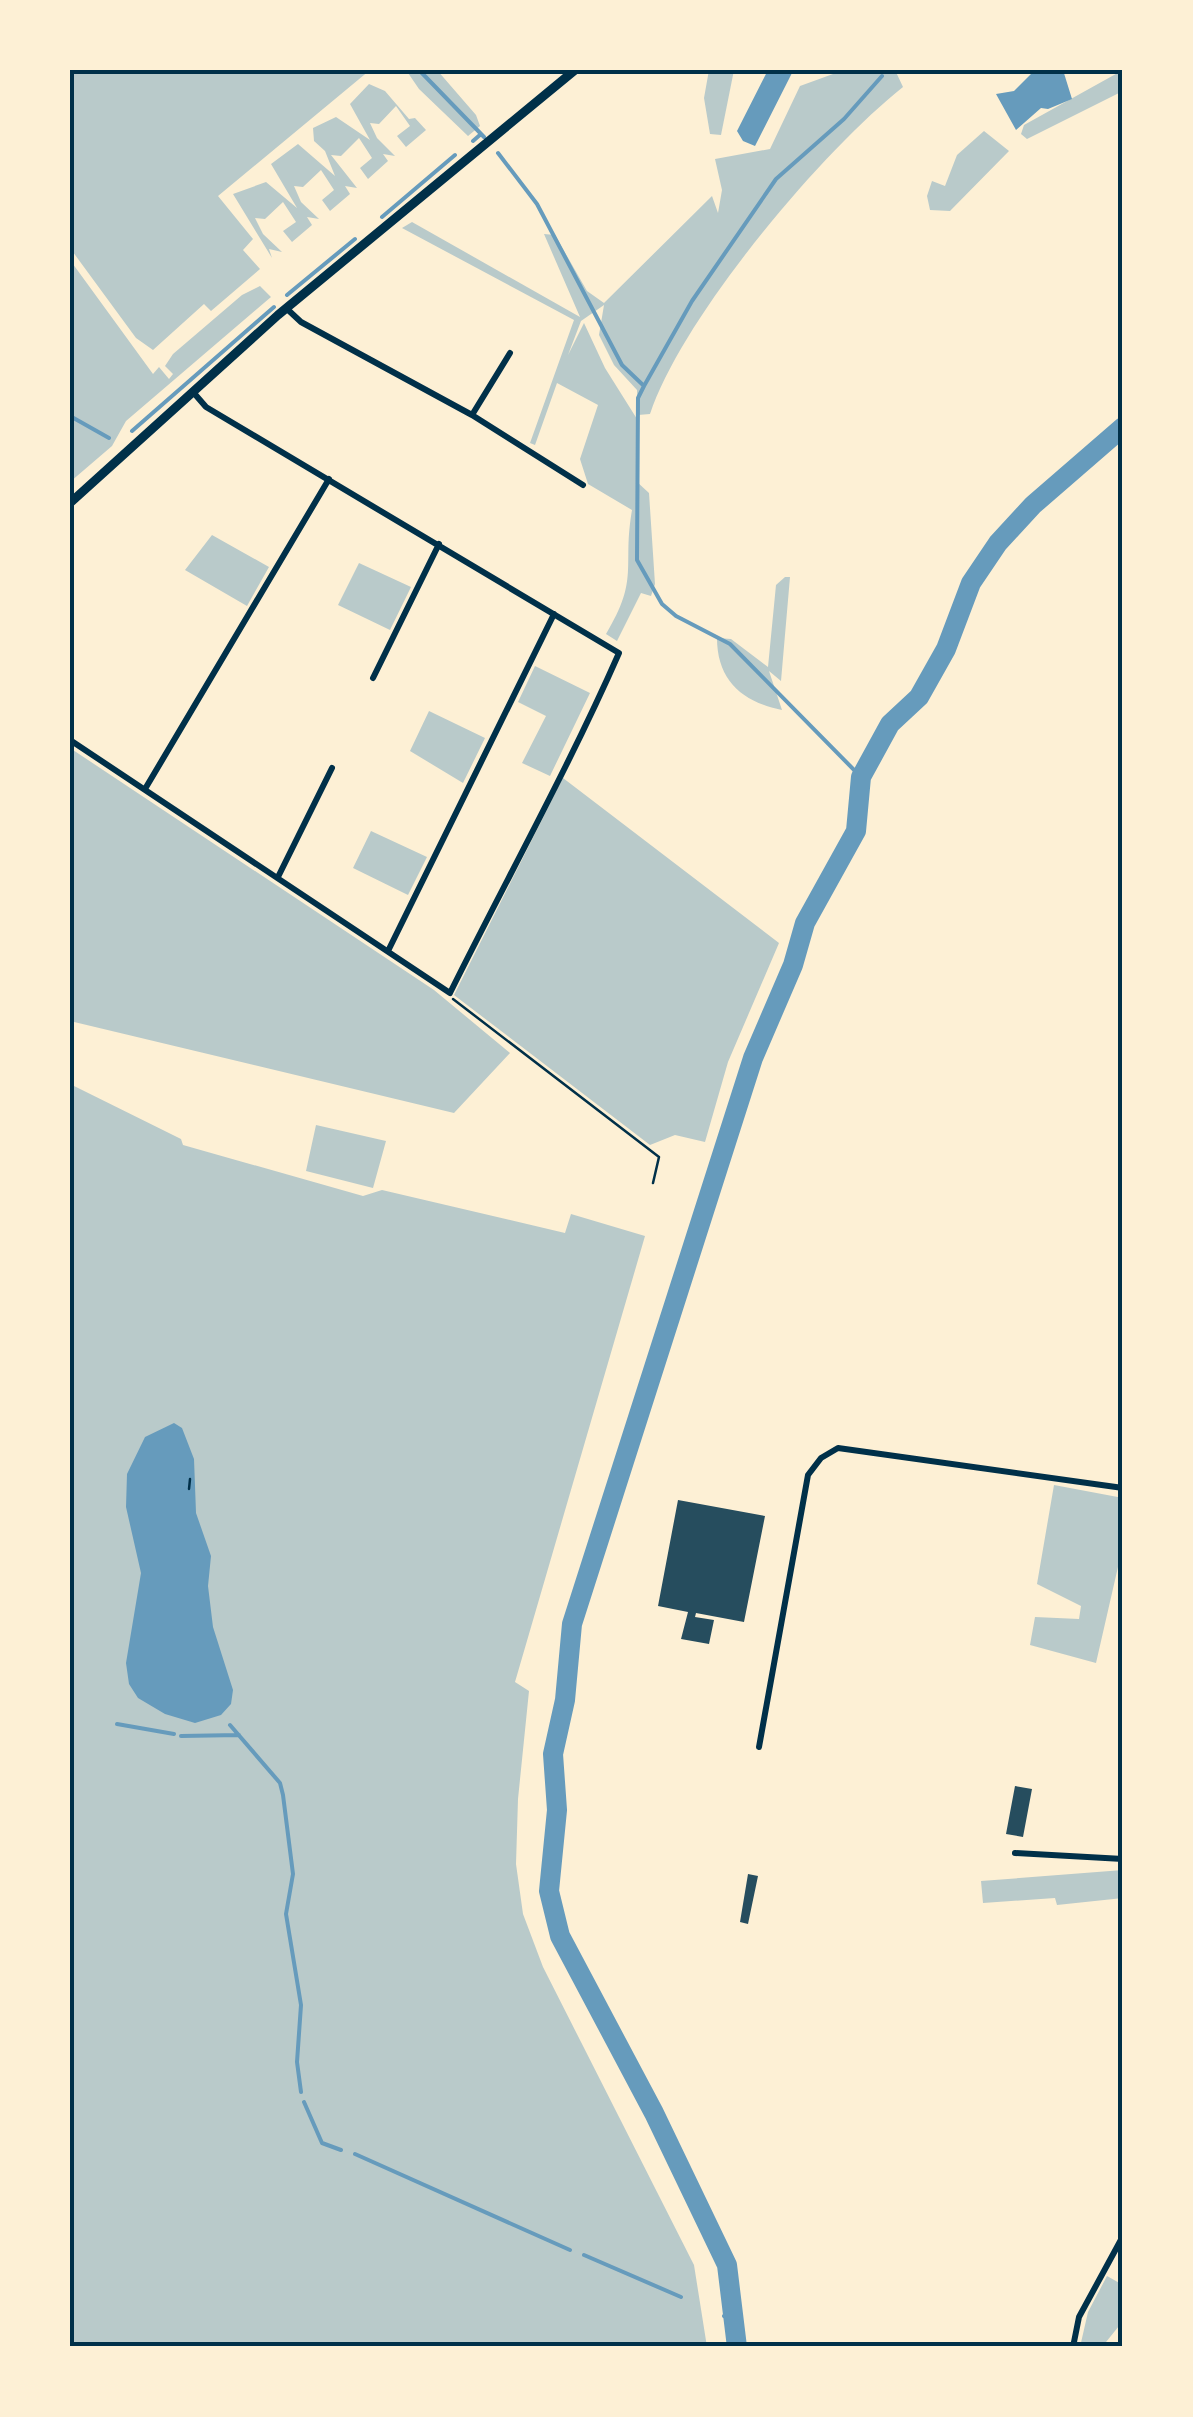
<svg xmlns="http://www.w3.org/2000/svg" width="1193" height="2417" font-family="'Space Grotesk',sans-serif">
  <rect width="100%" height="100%" fill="#fdf0d5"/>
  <path fill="#b9caca" d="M 70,70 L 370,70 L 218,196 L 253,239 L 243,250 L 260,269 L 211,311 L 204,304 L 153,350 L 136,338 L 70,248 Z
    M 406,70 L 437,70 L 476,115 L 480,126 L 468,136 L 419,89 Z
    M 709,70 L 734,70 L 721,135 L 710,134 L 704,98 Z
    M 844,70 L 895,70 L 903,87 C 821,152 683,316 650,414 L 638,415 L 637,390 L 614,365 L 599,335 L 604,305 L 581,321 L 568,355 L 584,323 L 605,368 L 637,419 L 636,481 L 649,493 L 655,584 L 651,596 L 641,593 L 617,641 L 606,634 C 640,578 622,567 632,510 L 588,484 L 580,459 L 598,405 L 557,383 L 535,445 L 530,443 L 574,320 L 402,228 L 412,222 L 580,317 L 544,234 L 555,235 L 587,291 L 604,303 L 712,196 L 718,213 L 722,190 L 715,159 L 770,149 L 800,86 Z
    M 1123,70 L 1123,91 L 1027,139 L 1021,134 L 1024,125 Z
    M 369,84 L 385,91 L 409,119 L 415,118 L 426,130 L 406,147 L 397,136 L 410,126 L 396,106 L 379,124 L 370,123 L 377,138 L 395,156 L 383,154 L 388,161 L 368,179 L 360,168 L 372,158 L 359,138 L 341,156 L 331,155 L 357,188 L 345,186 L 350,194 L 330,211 L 322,200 L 334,190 L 321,170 L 303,187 L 294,186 L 301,202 L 319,219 L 307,217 L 312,225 L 292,242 L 283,231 L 296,222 L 283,202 L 265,219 L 255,218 L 263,234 L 282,252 L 269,249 L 272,258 L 233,194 L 266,182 L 297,208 L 271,164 L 298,144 L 335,176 L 325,151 L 314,141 L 313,128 L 336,117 L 370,140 L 350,104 Z
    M 984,131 L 1009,151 L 950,211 L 930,210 L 927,196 L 932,181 L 945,186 L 957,155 Z
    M 70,260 L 153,374 L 159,367 L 169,379 L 173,374 L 165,366 L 173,354 L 242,295 L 260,286 L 271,297 L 126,421 L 112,446 L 70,482 Z
    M 212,535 L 269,567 L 247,606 L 185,570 Z
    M 359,563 L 411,587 L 390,630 L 338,605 Z
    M 785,577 L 790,577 L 781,681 L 769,671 L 782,710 C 742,702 717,680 717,638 L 731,639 L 768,667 L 776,585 Z
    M 535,666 L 590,693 L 550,776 L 522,763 L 546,716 L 518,702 Z
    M 429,711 L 485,738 L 463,783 L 410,751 Z
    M 70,748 L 434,990 L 510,1053 L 454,1113 L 70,1021 Z
    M 563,778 L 779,943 L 728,1062 L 705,1142 L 675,1135 L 650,1145 L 454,995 Z
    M 371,831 L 427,857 L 408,895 L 353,868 Z
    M 70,1084 L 181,1139 L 183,1145 L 363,1196 L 382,1190 L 565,1233 L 571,1214 L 645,1236 L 515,1682 L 529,1691 L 518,1799 L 516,1864 L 523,1914 L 543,1967 L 694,2265 L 707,2347 L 70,2347 Z
    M 316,1125 L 386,1141 L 373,1188 L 306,1171 Z
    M 1054,1485 L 1123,1498 L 1123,1545 L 1096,1663 L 1030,1645 L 1035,1617 L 1079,1619 L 1081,1606 L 1037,1584 Z
    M 1123,1870 L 1123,1898 L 1057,1905 L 1055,1898 L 983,1903 L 981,1881 Z
    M 1107,2276 L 1123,2285 L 1123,2321 L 1102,2347 L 1080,2347 L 1088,2312 Z"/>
  <path fill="#669bbc" d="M 768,70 L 793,71 L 755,146 L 743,141 L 737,131 Z
    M 1035,70 L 1063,70 L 1072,99 L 1048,109 L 1041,108 L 1016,130 L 996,94 L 1014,91 Z
    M 174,1423 L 182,1428 L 194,1459 L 196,1513 L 211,1556 L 208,1586 L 213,1627 L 233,1690 L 231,1704 L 221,1715 L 195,1723 L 165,1714 L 138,1698 L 129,1684 L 126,1663 L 141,1573 L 126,1507 L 127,1474 L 145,1437 Z"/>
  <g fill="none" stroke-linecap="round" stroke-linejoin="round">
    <path stroke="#669bbc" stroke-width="4" d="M 419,70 L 484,137
      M 473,141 L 481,134
      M 498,153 L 537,204 L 622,365 L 644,386 L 638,398 L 637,560 L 662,604 L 676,616 L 730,644 L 861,777
      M 382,217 L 455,155
      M 287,295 L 355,239
      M 644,386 L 692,301 L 776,179 L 844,119 L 882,76
      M 70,416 L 109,438
      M 132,431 L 274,307
      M 117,1724 L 174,1734
      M 230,1725 L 280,1783 L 283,1795 L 293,1874 L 286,1914 L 301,2005 L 297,2062 L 301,2092
      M 181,1736 L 239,1735
      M 304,2102 L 322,2143 L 341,2150
      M 355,2154 L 570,2250
      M 584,2255 L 681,2297
      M 724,2316 L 735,2320"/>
    <path stroke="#669bbc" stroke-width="20" d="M 737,2347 L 727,2265 L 654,2113 L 560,1936 L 549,1891 L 557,1810 L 553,1754 L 565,1700 L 572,1624 L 753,1058 L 793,965 L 805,923 L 856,831 L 861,777 L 890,724 L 919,697 L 946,649 L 971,583 L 998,543 L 1033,505 L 1123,427"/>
  </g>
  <path fill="#264d5e" d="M 678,1500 L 765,1516 L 744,1622 L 696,1613 L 695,1617 L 714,1620 L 709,1644 L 681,1639 L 688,1612 L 658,1606 Z
    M 1015,1786 L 1032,1789 L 1023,1837 L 1006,1834 Z
    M 748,1874 L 758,1876 L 748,1924 L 740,1922 Z"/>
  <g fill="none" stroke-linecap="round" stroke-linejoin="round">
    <path stroke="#003049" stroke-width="2.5" d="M 453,999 L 659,1157 L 653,1183
      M 189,1489 L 190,1479"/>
    <path stroke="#003049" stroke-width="6" d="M 286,308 L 301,322 L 472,415 L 583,485
      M 472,415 L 510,353
      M 373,678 L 439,544
      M 70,740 L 450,993 C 506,880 568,769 619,653 L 206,407 L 193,392
      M 145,789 L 329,479
      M 278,877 L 332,768
      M 389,949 L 554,614
      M 759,1747 L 808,1475 L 821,1458 L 838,1448 L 1123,1488
      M 1015,1853 L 1123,1859
      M 1073,2347 L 1079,2317 L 1123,2236"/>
    <path stroke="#003049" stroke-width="9" d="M 70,503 L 278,315 L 575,70"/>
  </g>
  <rect width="1193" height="2417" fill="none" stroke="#fdf0d5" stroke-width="145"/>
  <rect x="72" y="72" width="1048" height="2272" fill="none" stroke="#003049" stroke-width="4"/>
</svg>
